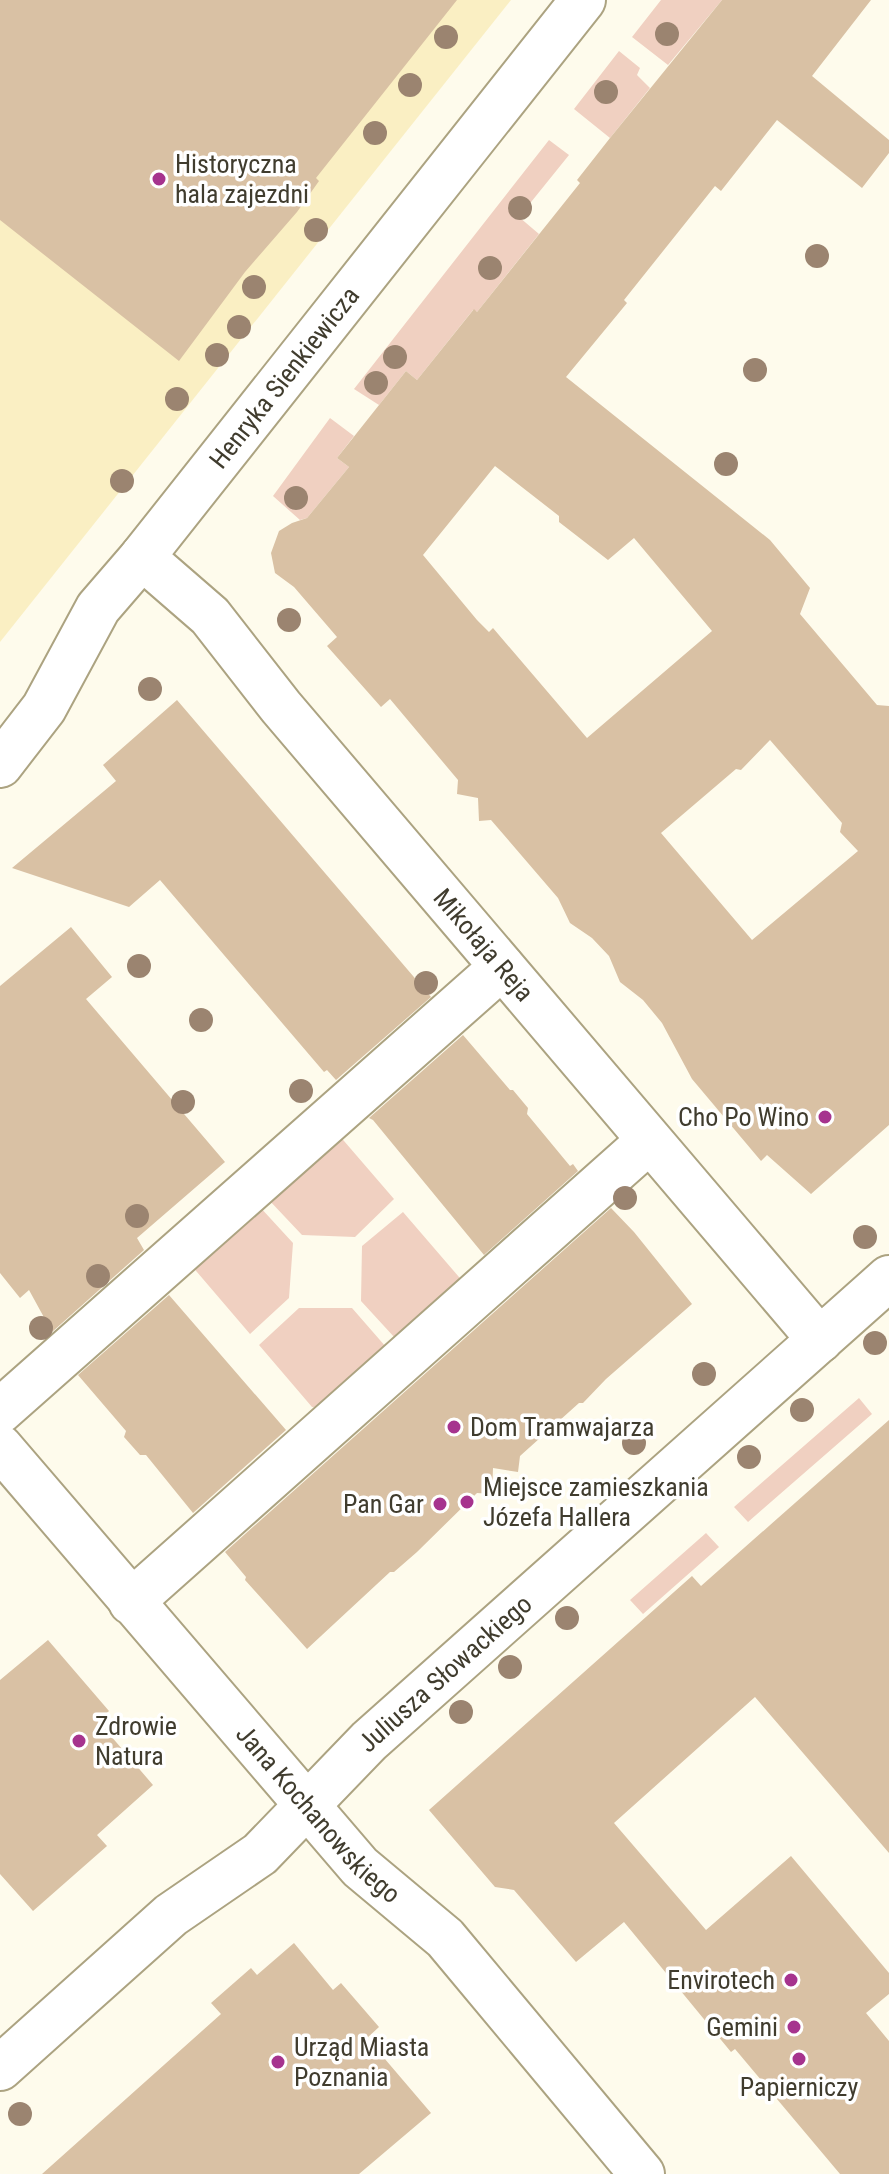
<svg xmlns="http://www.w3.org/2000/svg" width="889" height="2174" font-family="'Roboto Condensed',sans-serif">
  <rect width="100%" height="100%" fill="#fefbec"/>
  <path fill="#faefc3" d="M 0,0 L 511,0 L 0,642 Z"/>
  <path fill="#f0d0c1" d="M 661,0 L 722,0 L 668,65 L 632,37 Z
    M 619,51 L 640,68 L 637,75 L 650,88 L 610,138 L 574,109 Z
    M 549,140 L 569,155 L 519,217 L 539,234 L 477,312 L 473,310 L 417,380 L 406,371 L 379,405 L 354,389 Z
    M 330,418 L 354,436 L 337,458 L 349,467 L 307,518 L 300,520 L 273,496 Z
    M 338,1134 L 394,1199 L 355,1237 L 302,1235 L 268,1199 Z
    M 259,1206 L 293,1243 L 289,1298 L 250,1334 L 191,1265 Z
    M 403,1212 L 465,1284 L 395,1338 L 361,1301 L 362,1246 Z
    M 299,1308 L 352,1308 L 386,1347 L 322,1409 L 312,1407 L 259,1345 Z
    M 859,1398 L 872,1414 L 748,1522 L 734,1507 Z
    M 706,1533 L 719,1547 L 643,1614 L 630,1600 Z"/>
  <path fill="#d9c1a4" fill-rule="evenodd" d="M 0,0 L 457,0 L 316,178 L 319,181 L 297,212 L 245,272 L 179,361 L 0,220 Z
    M 722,0 L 871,0 L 812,76 L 889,140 L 889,153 L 862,188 L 777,120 L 721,191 L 715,186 L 624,300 L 627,303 L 566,377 L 770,540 L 810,588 L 800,614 L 877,705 L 889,706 L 889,1125 L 811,1194 L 767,1155 L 761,1161 L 692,1079 L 662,1023 L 643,1000 L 620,982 L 609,956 L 592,938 L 570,923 L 558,898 L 491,820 L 479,821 L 478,798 L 457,794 L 458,780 L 390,699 L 381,707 L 327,646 L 337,637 L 294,587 L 275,573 L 271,553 L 279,531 L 292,523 L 307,518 L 349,467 L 337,458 L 406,371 L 417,380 L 474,309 L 477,312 L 580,183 L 577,180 L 610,138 ZM 495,466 L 559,516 L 559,522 L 608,560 L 634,538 L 712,631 L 587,738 L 493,628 L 489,632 L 477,620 L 423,555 ZM 770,740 L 842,823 L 840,832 L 858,851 L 752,940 L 661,833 L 736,769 L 741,770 Z
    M 177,700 L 431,997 L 336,1080 L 327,1070 L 324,1072 L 160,880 L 129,907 L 12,868 L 116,781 L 103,765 Z
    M 71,927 L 112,977 L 86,999 L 225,1162 L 137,1238 L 144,1250 L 52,1332 L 29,1290 L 20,1298 L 0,1273 L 0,986 Z
    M 463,1035 L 510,1090 L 513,1090 L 528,1108 L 527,1114 L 570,1166 L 573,1164 L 578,1171 L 484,1255 L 373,1120 L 369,1118 Z
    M 611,1208 L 634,1232 L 692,1304 L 606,1379 L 583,1403 L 579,1403 L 520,1456 L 518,1472 L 493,1468 L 492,1494 L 477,1493 L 417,1552 L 394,1572 L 390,1572 L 307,1649 L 245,1580 L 246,1577 L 225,1552 Z
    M 169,1295 L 286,1430 L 193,1513 L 146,1455 L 140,1455 L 124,1437 L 126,1431 L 78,1375 Z
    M 889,1420 L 889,1853 L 755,1697 L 614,1823 L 706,1930 L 791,1856 L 889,1973 L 889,1994 L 866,2013 L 889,2041 L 889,2174 L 840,2174 L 735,2049 L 731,2052 L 624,1922 L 576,1962 L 514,1890 L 495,1887 L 429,1810 L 692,1576 L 701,1586 Z
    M 48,1640 L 109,1711 L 98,1721 L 153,1785 L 97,1835 L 107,1846 L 33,1911 L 0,1874 L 0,1680 Z
    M 294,1943 L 333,1990 L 341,1983 L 379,2027 L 367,2038 L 431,2113 L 359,2174 L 42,2174 L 221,2014 L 211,2003 L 251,1968 L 257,1975 Z"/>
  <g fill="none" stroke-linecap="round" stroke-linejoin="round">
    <defs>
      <g id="minor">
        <path id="s1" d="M 142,557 L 210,616 L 281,707 L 820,1340"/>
        <path id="s2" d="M 0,765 L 44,708 L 98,608 L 142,557 L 583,0"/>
        <path d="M 0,1411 L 502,967"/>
        <path id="s3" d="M 0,1447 L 360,1867 L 445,1938 L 642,2174"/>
        <path d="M 131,1602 L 649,1141"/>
        <path id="s4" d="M 0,2068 L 171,1915 L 260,1854 L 369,1741 L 889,1278"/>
      </g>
    </defs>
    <use href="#minor" stroke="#aca381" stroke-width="48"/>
    <use href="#minor" stroke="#fff" stroke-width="44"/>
  </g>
  <g fill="#9b8470">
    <circle cx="667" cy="34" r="12"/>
    <circle cx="446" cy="37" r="12"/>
    <circle cx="410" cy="85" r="12"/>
    <circle cx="606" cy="92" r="12"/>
    <circle cx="375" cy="133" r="12"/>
    <circle cx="520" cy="208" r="12"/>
    <circle cx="316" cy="230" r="12"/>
    <circle cx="817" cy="256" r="12"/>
    <circle cx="490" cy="268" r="12"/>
    <circle cx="254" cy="287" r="12"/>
    <circle cx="239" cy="327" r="12"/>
    <circle cx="217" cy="355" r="12"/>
    <circle cx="395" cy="357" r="12"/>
    <circle cx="755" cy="370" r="12"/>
    <circle cx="376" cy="383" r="12"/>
    <circle cx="177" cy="399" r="12"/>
    <circle cx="726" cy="464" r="12"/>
    <circle cx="122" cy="481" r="12"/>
    <circle cx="296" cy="498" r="12"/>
    <circle cx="289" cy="620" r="12"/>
    <circle cx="150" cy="689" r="12"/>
    <circle cx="139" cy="966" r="12"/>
    <circle cx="426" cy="983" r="12"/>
    <circle cx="201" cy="1020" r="12"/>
    <circle cx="301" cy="1091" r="12"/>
    <circle cx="183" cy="1102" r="12"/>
    <circle cx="625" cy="1198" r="12"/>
    <circle cx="137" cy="1216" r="12"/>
    <circle cx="865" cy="1237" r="12"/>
    <circle cx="98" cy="1276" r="12"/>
    <circle cx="41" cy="1328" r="12"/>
    <circle cx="875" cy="1343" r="12"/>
    <circle cx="704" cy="1374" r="12"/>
    <circle cx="802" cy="1410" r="12"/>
    <circle cx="634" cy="1443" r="12"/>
    <circle cx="749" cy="1457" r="12"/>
    <circle cx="567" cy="1618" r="12"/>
    <circle cx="510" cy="1667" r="12"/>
    <circle cx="461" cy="1712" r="12"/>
    <circle cx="20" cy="2114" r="12"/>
  </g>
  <g fill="#a6338e" stroke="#fff" stroke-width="3">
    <circle cx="159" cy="179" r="8"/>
    <circle cx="825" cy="1117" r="8"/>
    <circle cx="454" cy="1427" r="8"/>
    <circle cx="467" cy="1502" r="8"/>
    <circle cx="440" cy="1504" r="8"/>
    <circle cx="79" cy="1741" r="8"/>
    <circle cx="791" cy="1980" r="8"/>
    <circle cx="794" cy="2027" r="8"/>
    <circle cx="799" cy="2059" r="8"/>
    <circle cx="278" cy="2062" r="8"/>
  </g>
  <g text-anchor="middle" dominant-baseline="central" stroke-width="7" stroke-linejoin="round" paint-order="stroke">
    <g font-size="26" fill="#403c2e" stroke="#fff" text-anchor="start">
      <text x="175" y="164">Historyczna<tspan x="175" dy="30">hala zajezdni</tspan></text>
      <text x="809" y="1117" text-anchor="end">Cho Po Wino</text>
      <text x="470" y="1427">Dom Tramwajarza</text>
      <text x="483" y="1487">Miejsce zamieszkania<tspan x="483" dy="30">Józefa Hallera</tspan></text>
      <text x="424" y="1504" text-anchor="end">Pan Gar</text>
      <text x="95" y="1726">Zdrowie<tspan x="95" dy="30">Natura</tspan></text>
      <text x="775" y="1980" text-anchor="end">Envirotech</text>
      <text x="778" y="2027" text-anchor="end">Gemini</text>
      <text x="294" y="2047">Urząd Miasta<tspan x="294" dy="30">Poznania</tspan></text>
      <text x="799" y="2087" text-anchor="middle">Papierniczy</text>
    </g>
    <g font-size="26" fill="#403c2e" stroke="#fff">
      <text stroke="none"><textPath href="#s2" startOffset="482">Henryka Sienkiewicza</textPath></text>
      <text stroke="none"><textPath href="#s1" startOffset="518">Mikołaja Reja</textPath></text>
      <text stroke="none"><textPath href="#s4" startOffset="596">Juliusza Słowackiego</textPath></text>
      <text stroke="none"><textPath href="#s3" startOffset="486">Jana Kochanowskiego</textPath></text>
    </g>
  </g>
</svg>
